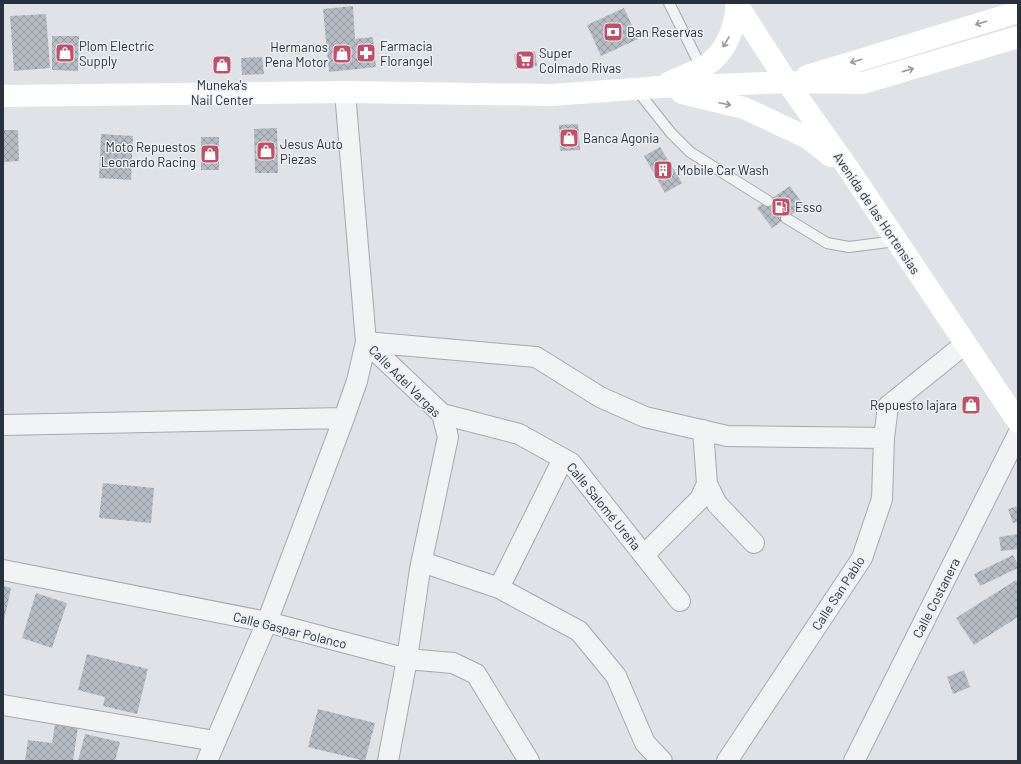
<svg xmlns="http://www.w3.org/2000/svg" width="1021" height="764" font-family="Barlow,sans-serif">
  <defs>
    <pattern id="building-cross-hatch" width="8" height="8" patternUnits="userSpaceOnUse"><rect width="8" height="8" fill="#b6bcc3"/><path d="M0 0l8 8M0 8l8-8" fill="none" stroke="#9499a0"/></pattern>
  </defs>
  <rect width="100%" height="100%" fill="#dfe2e7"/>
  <path fill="url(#building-cross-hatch)" d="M 353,6 L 355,39 L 373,37 L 376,67 L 329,72 L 323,9 Z
    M 624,8 L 638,39 L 601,56 L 587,25 Z
    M 46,14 L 50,68 L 14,71 L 10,16 Z
    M 52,36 L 79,36 L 78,71 L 52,70 Z
    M 535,51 L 537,66 L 516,69 L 514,54 Z
    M 262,57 L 264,74 L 242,75 L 241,58 Z
    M 216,58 L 227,58 L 227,73 L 217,73 Z
    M 578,124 L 580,150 L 560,151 L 559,125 Z
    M 277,128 L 278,173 L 255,173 L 254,129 Z
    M 3,130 L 18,130 L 19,161 L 3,162 Z
    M 101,134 L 133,136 L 131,180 L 99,178 Z
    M 201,137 L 219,137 L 219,170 L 201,170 Z
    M 660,147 L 682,183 L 665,193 L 644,156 Z
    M 790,186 L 804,206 L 772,228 L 757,208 Z
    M 103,483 L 154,488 L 151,523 L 99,518 Z
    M 1018,506 L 1018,522 L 1013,523 L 1008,509 Z
    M 1018,534 L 1018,549 L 1001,551 L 999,537 Z
    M 1013,555 L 1018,565 L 1018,568 L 980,586 L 974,574 Z
    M 1016,580 L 1018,583 L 1018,617 L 974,645 L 956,618 Z
    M 3,586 L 11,588 L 4,620 L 3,620 Z
    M 36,593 L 67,603 L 52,648 L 22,638 Z
    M 87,654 L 148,669 L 137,714 L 103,706 L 105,697 L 78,690 Z
    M 964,670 L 970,687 L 953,694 L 947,677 Z
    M 318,709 L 375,723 L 365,761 L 308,747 Z
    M 55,724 L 78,727 L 73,761 L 25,761 L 28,740 L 52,743 Z
    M 85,734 L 120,742 L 115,761 L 78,761 Z"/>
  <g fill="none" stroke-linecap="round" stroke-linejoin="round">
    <defs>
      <path id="lane" d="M 669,3 L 701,67
        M 636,89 L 671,133 L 690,152 L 768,201
        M 786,218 L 827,243 L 849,247 L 896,241"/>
      <path id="street" d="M 345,92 L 366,342 L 442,414 L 448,437 L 420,569 L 407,659 L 388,761
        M 442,414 L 519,434 L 571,463 L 680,601
        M 3,425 L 344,418
        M 707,484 L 717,504 L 754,543
        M 644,555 L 700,499 L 707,484 L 703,430
        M 422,562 L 499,588 L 579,631 L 616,676 L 645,743 L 662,761
        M 3,570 L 267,622 L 407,659 L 453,663 L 476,674 L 529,761
        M 499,588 L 563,459
        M 3,705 L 215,741
        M 207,761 L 267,622 L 344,418 L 357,381 L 366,342 L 536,357 L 600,397 L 645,417 L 727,436 L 884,438
        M 727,761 L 862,558 L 882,499 L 884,438 L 888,406 L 965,344
        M 854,761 L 1018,434"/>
    </defs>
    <use href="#lane" stroke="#a5a9b0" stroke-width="12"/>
    <use href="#street" stroke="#a5a9b0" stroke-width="22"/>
    <use href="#lane" stroke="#f1f3f5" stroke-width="10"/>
    <use href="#street" stroke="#f1f3f5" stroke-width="20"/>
    <path stroke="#fff" stroke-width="22" d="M 736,3 L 787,82 L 848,168 L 1018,422
      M 807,76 L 1018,12
      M 668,83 C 678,78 705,68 712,61 C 729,46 734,27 737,6
      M 682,93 L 744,108 L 808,138 L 831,156
      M 3,96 L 345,92 L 552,95 L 660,87 L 787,82 L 863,83 L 1018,37"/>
  </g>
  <defs><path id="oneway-shaft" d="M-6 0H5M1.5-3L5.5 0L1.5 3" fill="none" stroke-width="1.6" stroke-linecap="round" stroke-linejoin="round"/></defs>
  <g stroke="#94989e">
    <use href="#oneway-shaft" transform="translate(981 23) rotate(163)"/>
    <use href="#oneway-shaft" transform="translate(726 42) rotate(120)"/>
    <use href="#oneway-shaft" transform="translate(856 61) rotate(163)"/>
    <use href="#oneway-shaft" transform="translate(908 70) rotate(-17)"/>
    <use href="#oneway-shaft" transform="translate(725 104) rotate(12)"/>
  </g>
  <defs>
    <symbol id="bank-square" viewBox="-11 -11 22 22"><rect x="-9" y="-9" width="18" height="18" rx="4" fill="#c04f68" stroke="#eef1f4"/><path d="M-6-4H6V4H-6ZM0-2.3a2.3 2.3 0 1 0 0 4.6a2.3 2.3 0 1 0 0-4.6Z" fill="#fff"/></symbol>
    <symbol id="shop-square" viewBox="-11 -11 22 22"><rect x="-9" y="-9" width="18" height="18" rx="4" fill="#c04f68" stroke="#eef1f4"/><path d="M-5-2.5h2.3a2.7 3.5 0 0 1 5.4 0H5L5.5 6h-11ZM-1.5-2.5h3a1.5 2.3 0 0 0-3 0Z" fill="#fff"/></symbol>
    <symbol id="pharmacy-square" viewBox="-11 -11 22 22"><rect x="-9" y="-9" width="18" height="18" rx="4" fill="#c04f68" stroke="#eef1f4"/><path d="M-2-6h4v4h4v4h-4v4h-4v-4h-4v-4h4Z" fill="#fff"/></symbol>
    <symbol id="supermarket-square" viewBox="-11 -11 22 22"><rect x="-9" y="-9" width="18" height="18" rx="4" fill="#c04f68" stroke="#eef1f4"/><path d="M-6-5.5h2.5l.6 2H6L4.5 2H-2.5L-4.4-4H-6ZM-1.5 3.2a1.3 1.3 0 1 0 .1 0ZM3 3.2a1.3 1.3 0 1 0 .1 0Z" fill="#fff"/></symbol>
    <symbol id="building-square" viewBox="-11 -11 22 22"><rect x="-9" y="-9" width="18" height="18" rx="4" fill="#c04f68" stroke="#eef1f4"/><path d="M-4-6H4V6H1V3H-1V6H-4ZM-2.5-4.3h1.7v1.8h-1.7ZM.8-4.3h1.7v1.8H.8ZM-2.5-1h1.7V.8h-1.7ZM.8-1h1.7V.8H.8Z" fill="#fff"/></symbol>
    <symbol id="fuel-square" viewBox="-11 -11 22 22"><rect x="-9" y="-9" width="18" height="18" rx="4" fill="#c04f68" stroke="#eef1f4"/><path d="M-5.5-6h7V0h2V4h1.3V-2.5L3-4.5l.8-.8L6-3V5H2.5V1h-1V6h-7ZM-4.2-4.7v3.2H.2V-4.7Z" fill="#fff"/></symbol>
  </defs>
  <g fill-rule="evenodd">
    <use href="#bank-square" x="602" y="21" width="22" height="22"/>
    <use href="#shop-square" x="54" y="42" width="22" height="22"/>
    <use href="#pharmacy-square" x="355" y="42" width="22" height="22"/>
    <use href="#shop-square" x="331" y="43" width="22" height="22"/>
    <use href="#supermarket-square" x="514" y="49" width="22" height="22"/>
    <use href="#shop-square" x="211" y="54" width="22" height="22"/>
    <use href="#shop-square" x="558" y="127" width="22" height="22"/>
    <use href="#shop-square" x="255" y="140" width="22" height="22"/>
    <use href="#shop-square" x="199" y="143" width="22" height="22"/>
    <use href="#building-square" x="652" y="159" width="22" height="22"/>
    <use href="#fuel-square" x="770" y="196" width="22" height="22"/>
    <use href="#shop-square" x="960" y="394" width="22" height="22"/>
  </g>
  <g text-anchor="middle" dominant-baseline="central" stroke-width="3" stroke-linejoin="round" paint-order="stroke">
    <g font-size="13" fill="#29313c" stroke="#eef1f4" text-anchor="start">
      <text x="627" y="32">Ban Reservas</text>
      <text x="79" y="46">Plom Electric<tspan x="79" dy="15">Supply</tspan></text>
      <text x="380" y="46">Farmacia<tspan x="380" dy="15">Florangel</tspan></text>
      <text x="328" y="47" text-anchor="end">Hermanos<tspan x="328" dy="15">Pena Motor</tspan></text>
      <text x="539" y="53">Super<tspan x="539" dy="15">Colmado Rivas</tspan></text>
      <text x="222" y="85" text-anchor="middle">Muneka's<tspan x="222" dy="15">Nail Center</tspan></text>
      <text x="583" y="138">Banca Agonia</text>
      <text x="280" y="144">Jesus Auto<tspan x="280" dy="15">Piezas</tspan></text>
      <text x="196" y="147" text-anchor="end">Moto Repuestos<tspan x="196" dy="15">Leonardo Racing</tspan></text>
      <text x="677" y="170">Mobile Car Wash</text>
      <text x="795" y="207">Esso</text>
      <text x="957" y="405" text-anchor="end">Repuesto lajara</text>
    </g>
    <g font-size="13" fill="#29313c" stroke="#eef1f4">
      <text transform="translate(877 213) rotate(56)">Avenida de las Hortensias</text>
      <text transform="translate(405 381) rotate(45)">Calle Adel Vargas</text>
      <text transform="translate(604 506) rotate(51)">Calle Salomé Ureña</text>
      <text transform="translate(838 593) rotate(-57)">Calle San Pablo</text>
      <text transform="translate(936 598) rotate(-63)">Calle Costanera</text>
      <text transform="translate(290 630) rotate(14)">Calle Gaspar Polanco</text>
    </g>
  </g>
  <rect width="1021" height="764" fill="none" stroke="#29313c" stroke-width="8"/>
</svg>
